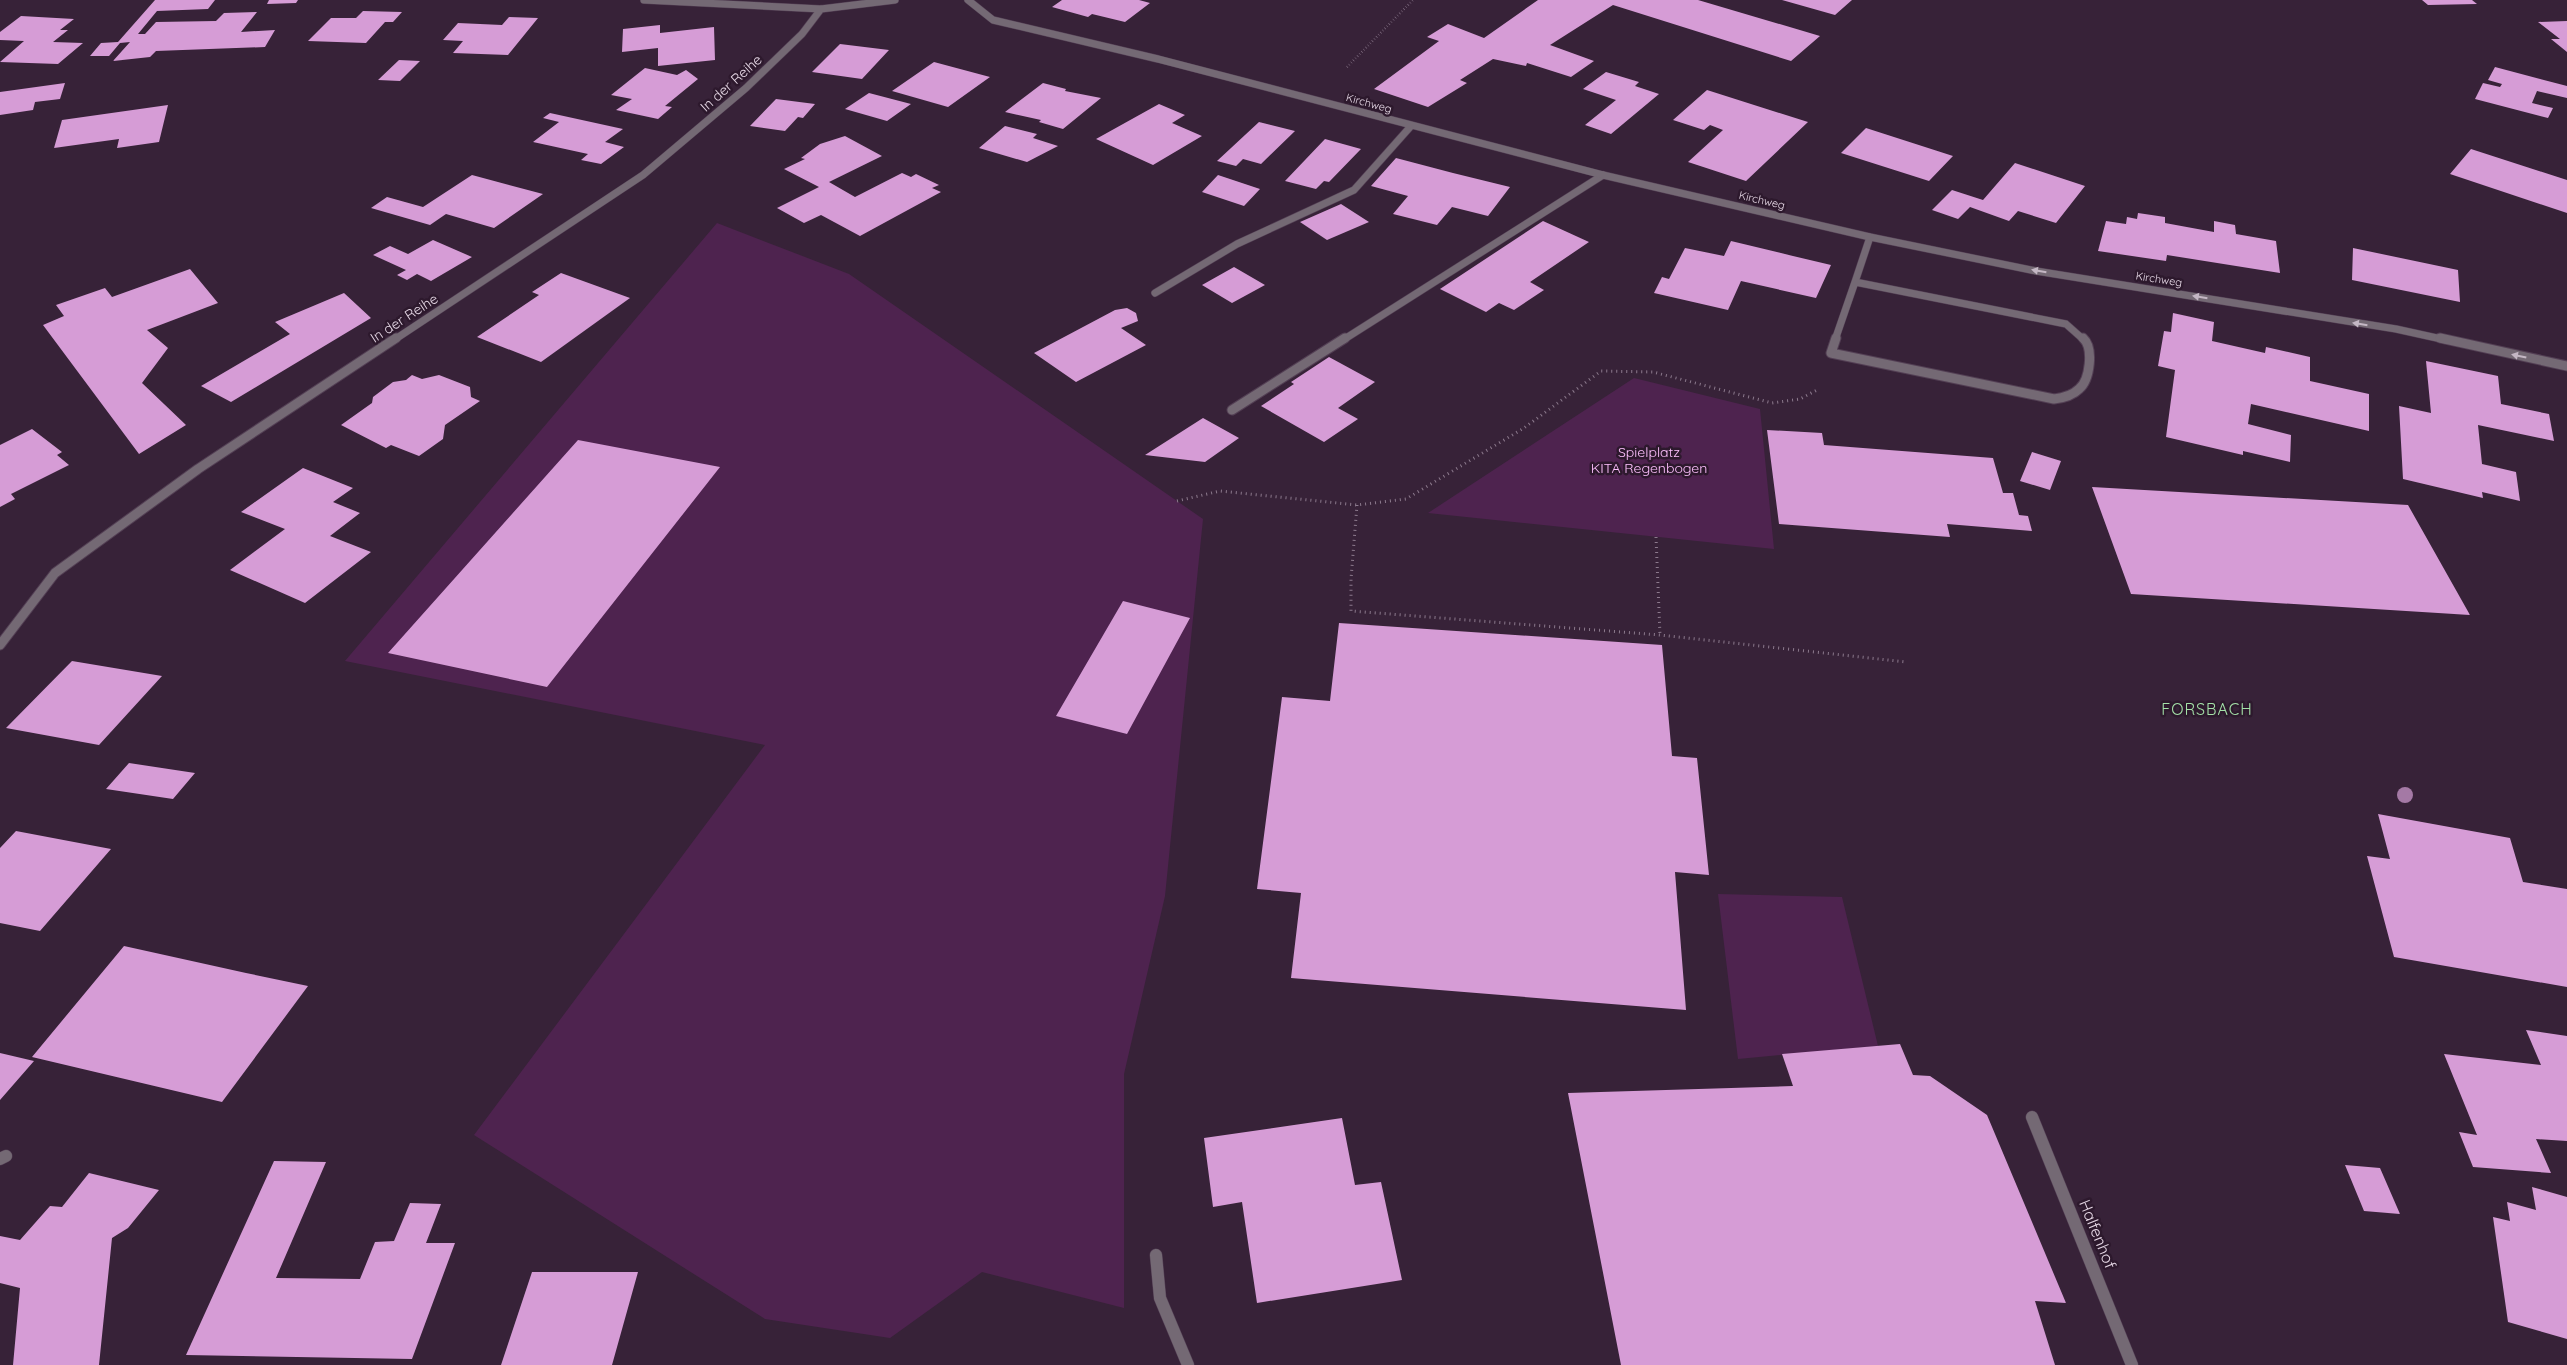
<svg xmlns="http://www.w3.org/2000/svg" width="2567" height="1365" font-family="Quicksand,sans-serif">
  <rect width="100%" height="100%" fill="#372238"/>
  <path fill="#4e234f" d="M 717,223 L 849,274 L 1203,519 L 1165,896 L 1124,1074 L 1124,1308 L 982,1272 L 890,1338 L 765,1319 L 474,1135 L 765,745 L 345,661 Z
    M 1634,378 L 1760,409 L 1774,549 L 1428,513 Z
    M 1718,894 L 1842,897 L 1878,1046 L 1738,1059 Z"/>
  <path fill="#d69cd6" d="M 155,0 L 215,0 L 208,9 L 157,11 L 138,34 L 145,34 L 156,22 L 216,21 L 224,13 L 257,12 L 241,32 L 275,30 L 265,47 L 156,51 L 150,57 L 113,61 L 130,42 L 120,43 L 109,56 L 90,56 L 101,43 L 118,42 Z
    M 269,0 L 298,0 L 296,3 L 267,4 Z
    M 1062,0 L 1139,0 L 1150,3 L 1125,22 L 1092,14 L 1088,17 L 1052,7 Z
    M 1538,0 L 1698,0 L 1820,36 L 1791,61 L 1613,5 L 1550,45 L 1594,61 L 1571,77 L 1527,63 L 1526,66 L 1493,59 L 1460,80 L 1467,83 L 1428,107 L 1374,89 L 1439,41 L 1427,37 L 1448,24 L 1484,38 Z
    M 1782,0 L 1852,0 L 1835,15 Z
    M 2422,0 L 2472,0 L 2477,4 L 2428,5 Z
    M 363,11 L 402,12 L 393,22 L 385,22 L 366,43 L 308,41 L 331,18 L 356,18 Z
    M 21,16 L 74,19 L 60,30 L 68,30 L 53,42 L 83,43 L 58,64 L 0,62 L 24,41 L 0,40 L 0,32 Z
    M 509,17 L 538,18 L 508,55 L 453,53 L 463,41 L 443,40 L 458,23 L 502,25 Z
    M 2567,21 L 2567,52 L 2551,39 L 2560,39 L 2538,22 Z
    M 660,25 L 660,33 L 714,27 L 715,60 L 658,66 L 658,48 L 622,52 L 623,29 Z
    M 840,44 L 889,50 L 862,79 L 812,72 Z
    M 399,60 L 420,61 L 400,81 L 378,80 Z
    M 934,62 L 990,77 L 948,107 L 892,91 Z
    M 2495,67 L 2567,86 L 2567,98 L 2537,91 L 2532,103 L 2553,108 L 2548,118 L 2475,99 L 2483,83 L 2500,87 L 2502,84 L 2488,80 Z
    M 645,68 L 677,75 L 686,70 L 698,79 L 665,106 L 672,107 L 658,119 L 616,110 L 632,99 L 611,95 Z
    M 1606,72 L 1639,82 L 1635,86 L 1659,94 L 1611,134 L 1585,125 L 1616,100 L 1583,89 Z
    M 65,83 L 60,99 L 35,102 L 33,110 L 0,115 L 0,92 Z
    M 1043,83 L 1066,89 L 1065,91 L 1101,98 L 1063,129 L 1039,122 L 1041,120 L 1005,112 Z
    M 1707,90 L 1808,122 L 1746,181 L 1688,162 L 1723,130 L 1710,125 L 1704,130 L 1673,120 Z
    M 869,93 L 911,104 L 887,121 L 845,109 Z
    M 776,99 L 815,104 L 803,118 L 798,117 L 785,131 L 750,126 Z
    M 1159,104 L 1185,115 L 1172,123 L 1202,136 L 1153,165 L 1096,139 Z
    M 168,105 L 159,142 L 117,148 L 119,139 L 54,148 L 62,120 Z
    M 550,113 L 623,129 L 605,142 L 624,147 L 601,164 L 581,160 L 588,154 L 533,142 L 559,122 L 543,118 Z
    M 1259,122 L 1295,131 L 1261,164 L 1243,159 L 1236,166 L 1217,161 Z
    M 1005,126 L 1037,134 L 1033,138 L 1058,146 L 1027,162 L 979,148 Z
    M 1866,128 L 1953,156 L 1929,181 L 1841,153 Z
    M 845,136 L 882,156 L 829,182 L 855,197 L 902,173 L 911,177 L 916,174 L 939,185 L 932,188 L 941,192 L 860,236 L 821,215 L 804,223 L 777,208 L 819,187 L 784,169 L 805,159 L 801,158 L 820,144 Z
    M 1325,139 L 1361,149 L 1329,182 L 1324,181 L 1316,189 L 1285,181 Z
    M 2471,149 L 2567,180 L 2567,213 L 2450,174 Z
    M 1396,158 L 1453,173 L 1510,187 L 1488,216 L 1452,207 L 1437,225 L 1393,214 L 1408,196 L 1371,186 Z
    M 2015,163 L 2085,186 L 2056,223 L 2018,211 L 2009,221 L 1970,207 L 1958,219 L 1932,210 L 1952,190 L 1983,200 Z
    M 472,175 L 543,194 L 494,228 L 446,214 L 430,225 L 371,208 L 387,197 L 423,207 Z
    M 1218,175 L 1260,189 L 1244,206 L 1202,192 Z
    M 1341,204 L 1369,222 L 1327,240 L 1300,222 Z
    M 2138,213 L 2165,217 L 2165,223 L 2214,232 L 2214,221 L 2235,225 L 2236,234 L 2276,241 L 2280,273 L 2167,255 L 2166,261 L 2098,251 L 2106,221 L 2126,224 L 2127,217 L 2137,219 Z
    M 1543,221 L 1589,242 L 1530,282 L 1544,290 L 1514,310 L 1499,303 L 1486,312 L 1440,289 Z
    M 433,240 L 472,257 L 431,281 L 417,274 L 407,280 L 397,275 L 406,270 L 373,255 L 390,246 L 408,254 Z
    M 1731,241 L 1793,256 L 1831,265 L 1816,298 L 1741,281 L 1728,310 L 1654,293 L 1662,277 L 1669,279 L 1685,248 L 1724,256 Z
    M 2353,248 L 2458,270 L 2460,302 L 2352,280 Z
    M 1234,267 L 1265,285 L 1232,303 L 1202,285 Z
    M 190,269 L 218,303 L 147,330 L 168,348 L 142,383 L 186,425 L 139,454 L 43,325 L 64,316 L 56,305 L 105,288 L 112,297 Z
    M 561,273 L 630,298 L 541,362 L 477,337 L 539,295 L 532,292 Z
    M 344,293 L 371,318 L 231,402 L 201,386 L 290,334 L 275,322 Z
    M 1127,308 L 1136,313 L 1138,321 L 1121,328 L 1146,345 L 1076,382 L 1034,353 L 1115,310 Z
    M 2173,313 L 2214,322 L 2212,341 L 2265,353 L 2266,347 L 2310,357 L 2310,381 L 2369,394 L 2369,431 L 2251,404 L 2248,424 L 2291,435 L 2290,462 L 2243,451 L 2243,455 L 2166,437 L 2175,370 L 2158,366 L 2164,331 L 2171,332 Z
    M 1329,357 L 1375,382 L 1338,408 L 1358,419 L 1324,442 L 1261,406 L 1294,384 L 1291,382 Z
    M 2426,361 L 2498,376 L 2501,404 L 2549,414 L 2554,441 L 2478,425 L 2482,464 L 2516,472 L 2520,501 L 2482,492 L 2483,498 L 2403,479 L 2399,406 L 2431,413 Z
    M 412,375 L 422,379 L 439,375 L 470,387 L 471,397 L 480,401 L 445,425 L 443,439 L 419,456 L 391,445 L 386,448 L 341,425 L 372,403 L 373,397 L 393,382 L 406,380 Z
    M 1203,418 L 1239,438 L 1205,462 L 1145,455 Z
    M 32,429 L 62,452 L 57,455 L 69,465 L 11,494 L 15,499 L 0,507 L 0,445 Z
    M 1767,430 L 1822,433 L 1824,445 L 1993,458 L 2003,493 L 2013,493 L 2019,515 L 2028,516 L 2032,531 L 1947,524 L 1950,537 L 1779,524 Z
    M 578,440 L 720,467 L 547,687 L 388,653 Z
    M 2032,452 L 2061,461 L 2050,490 L 2020,481 Z
    M 303,468 L 353,488 L 333,502 L 360,513 L 330,536 L 371,552 L 305,603 L 230,570 L 285,529 L 241,512 Z
    M 2092,487 L 2408,505 L 2470,615 L 2131,594 Z
    M 1123,601 L 1190,618 L 1127,734 L 1056,716 Z
    M 1339,623 L 1662,645 L 1672,756 L 1697,758 L 1709,875 L 1675,872 L 1686,1010 L 1291,978 L 1301,893 L 1257,889 L 1282,697 L 1330,701 Z
    M 72,661 L 162,676 L 99,745 L 6,728 Z
    M 129,763 L 195,773 L 173,799 L 106,789 Z
    M 2378,814 L 2510,838 L 2523,882 L 2567,889 L 2567,987 L 2394,957 L 2367,856 L 2390,859 Z
    M 16,831 L 111,849 L 40,931 L 0,923 L 0,848 Z
    M 124,946 L 246,973 L 308,986 L 222,1102 L 32,1057 Z
    M 2526,1030 L 2567,1036 L 2567,1141 L 2536,1139 L 2551,1173 L 2473,1167 L 2459,1132 L 2477,1135 L 2444,1054 L 2541,1065 Z
    M 1900,1044 L 1913,1075 L 1930,1076 L 1987,1115 L 2066,1303 L 2035,1301 L 2055,1365 L 1621,1365 L 1568,1093 L 1793,1086 L 1782,1054 Z
    M 0,1053 L 34,1061 L 0,1100 Z
    M 1342,1118 L 1355,1185 L 1381,1182 L 1402,1280 L 1257,1303 L 1242,1202 L 1213,1207 L 1204,1138 Z
    M 274,1161 L 326,1162 L 276,1278 L 360,1279 L 375,1242 L 394,1241 L 410,1203 L 441,1204 L 426,1243 L 455,1243 L 412,1359 L 186,1355 Z
    M 2345,1165 L 2380,1168 L 2400,1214 L 2364,1211 Z
    M 89,1173 L 159,1190 L 128,1228 L 112,1238 L 99,1365 L 13,1365 L 20,1288 L 0,1283 L 0,1236 L 20,1240 L 50,1206 L 62,1207 Z
    M 2532,1187 L 2567,1197 L 2567,1339 L 2508,1322 L 2493,1217 L 2510,1221 L 2507,1202 L 2536,1210 Z
    M 532,1272 L 638,1272 L 612,1365 L 501,1365 Z"/>
  <g fill="none" stroke-linecap="round" stroke-linejoin="round">
    <defs>
      <path id="lane-far2" d="M 1855,282 L 2066,324 L 2084,340
        M 1855,282 L 1870,237
        M 1155,293 L 1237,244 L 1354,190 L 1411,126
        M 1343,340 L 1603,175
        M 1835,340 L 1855,282"/>
      <path id="lane-far1" d="M 1836,338 L 1831,353 L 2054,399 C 2063,398 2072,396 2079,389 C 2090,380 2094,348 2083,338
        M 1232,410 L 1345,338"/>
      <path id="lane" d="M 2032,1117 L 2132,1365
        M 0,1159 L 6,1156
        M 1156,1255 L 1160,1298 L 1188,1365"/>
      <path id="street-far1" d="M 644,0 L 821,9 L 895,0
        M 968,0 L 993,20 L 1158,59 L 1603,175 L 1870,237 L 2036,271 L 2396,329 L 2446,340
        M 394,340 L 643,175 L 746,88 L 802,34 L 821,9"/>
      <path id="street" d="M 2440,338 L 2567,366
        M 0,645 L 55,573 L 198,469 L 396,338"/>
    </defs>
    <use href="#lane-far2" stroke="#533f54" stroke-width="8"/>
    <use href="#lane-far1" stroke="#533f54" stroke-width="11"/>
    <use href="#lane" stroke="#533f54" stroke-width="13"/>
    <use href="#street-far1" stroke="#533f54" stroke-width="8"/>
    <use href="#street" stroke="#533f54" stroke-width="11"/>
    <path stroke="#8c7a8d" stroke-width="2.5" stroke-dasharray="0.5 2.5" stroke-linecap="butt" d="M 1347,67 L 1413,0"/>
    <path stroke="#8c7a8d" stroke-width="3" stroke-dasharray="1 4" stroke-linecap="butt" d="M 1177,501 L 1220,491 L 1357,505 L 1406,499 L 1524,428 L 1601,371 L 1653,372 L 1772,403 L 1800,399 L 1817,390
      M 1357,505 L 1351,579 L 1351,611 L 1660,635 L 1906,662
      M 1656,537 L 1660,635"/>
    <use href="#lane-far2" stroke="#746974" stroke-width="7"/>
    <use href="#lane-far1" stroke="#746974" stroke-width="9"/>
    <use href="#lane" stroke="#746974" stroke-width="12"/>
    <use href="#street-far1" stroke="#746974" stroke-width="7"/>
    <use href="#street" stroke="#746974" stroke-width="9"/>
  </g>
  <circle fill="#a479a5" cx="2405" cy="795" r="8"/>
  <defs><path id="oneway-solid" d="M-6-.8H1V-3.2L6.5 0L1 3.2V.8H-6Z" transform="scale(1.25)"/></defs>
  <g fill="#c4b7c4">
    <use href="#oneway-solid" transform="translate(2039 271) rotate(-170)"/>
    <use href="#oneway-solid" transform="translate(2200 297) rotate(-171)"/>
    <use href="#oneway-solid" transform="translate(2360 324) rotate(-171)"/>
    <use href="#oneway-solid" transform="translate(2519 356) rotate(-168)"/>
  </g>
  <g text-anchor="middle" dominant-baseline="central" stroke-width="5" stroke-linejoin="round" paint-order="stroke">
    <g font-size="11" fill="#e6d8e6" stroke="#2d192d">
      <text transform="translate(1369 103) rotate(15)">Kirchweg</text>
      <text transform="translate(1762 200) rotate(13)">Kirchweg</text>
      <text transform="translate(2159 279) rotate(9)">Kirchweg</text>
    </g>
    <g font-size="14" fill="#e6d8e6" stroke="#2d192d">
      <text transform="translate(731 83) rotate(-42)">In der Reihe</text>
      <text transform="translate(404 318) rotate(-33)">In der Reihe</text>
    </g>
    <g font-size="14" fill="#fec0fe" stroke="#2d192d">
      <text x="1649" y="452">Spielplatz<tspan x="1649" dy="16">KITA Regenbogen</tspan></text>
    </g>
    <g font-size="16" letter-spacing="1" fill="#a4e1a8" stroke="#2d192d">
      <text x="2207" y="709">FORSBACH</text>
    </g>
    <g font-size="16" fill="#e6d8e6" stroke="#2d192d">
      <text transform="translate(2098 1234) rotate(68)">Halfenhof</text>
    </g>
  </g>
</svg>
